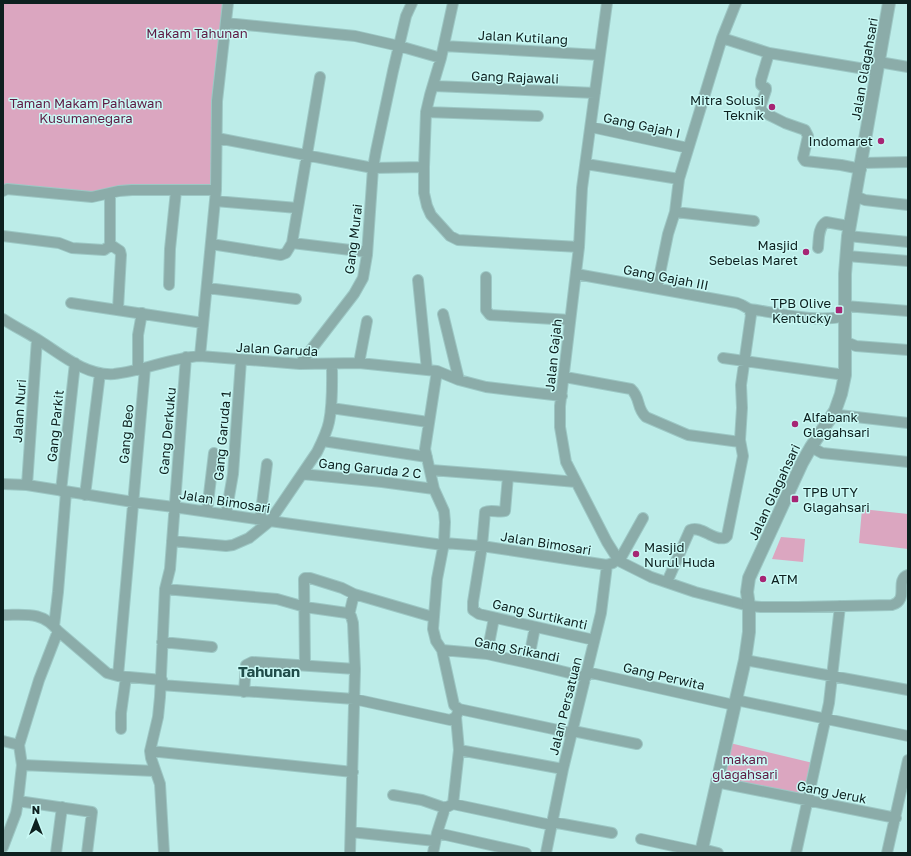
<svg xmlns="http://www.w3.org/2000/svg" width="911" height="856" font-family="'Golos Text',sans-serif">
  <rect width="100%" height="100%" fill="#bcece8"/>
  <path fill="#dba6c0" d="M 3,3 L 229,3 L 216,190 L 119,189 L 97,196 L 3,190 Z
    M 862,509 L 908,514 L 908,549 L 859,543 Z
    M 781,537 L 805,539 L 803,562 L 772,559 Z
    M 730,743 L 813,763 L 805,797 L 726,782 L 724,772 Z"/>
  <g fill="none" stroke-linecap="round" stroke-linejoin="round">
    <defs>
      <path id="minor" d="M 453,3 L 441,58 L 430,95 L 426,112 L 424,167 L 424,193 L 427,206 L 431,215 L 450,236 L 458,240 L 579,247
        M 607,3 L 582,188 L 579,247 L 560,406 L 560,427 L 566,462 L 607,542 L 619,561 L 651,577 L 695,592 L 749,606 L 761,607 L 798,607 L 892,605 C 910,600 894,580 908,575
        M 226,23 L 355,36 L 399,46 L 441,58
        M 722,38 L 769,53 L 877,71
        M 444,46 L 600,55
        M 769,53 L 761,80 L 761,85 L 766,88 L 766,90 L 761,105 L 761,111 L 785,123 L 805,130 L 808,136 L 803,158 L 805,161 L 841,165 L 861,169
        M 879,62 L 908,67
        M 434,86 L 595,93
        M 426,112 L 538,116
        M 591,127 L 688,148
        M 217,138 L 373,168 L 424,167
        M 862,163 L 908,162
        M 586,164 L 679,179
        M 3,191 L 7,189 L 92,197 L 119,191 L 132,190 L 216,190
        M 110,193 L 110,242 L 111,245 L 120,251 L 121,255 L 118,309
        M 855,196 L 865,200 L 908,205
        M 215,201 L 297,208
        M 675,212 L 754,221
        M 3,236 L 59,243 L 72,248 L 104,250 L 111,245
        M 848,236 L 908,242
        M 292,243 L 367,252
        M 211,244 L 281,255 L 286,253 L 292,243 L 320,77
        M 818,248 C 819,239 818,227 826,222 L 848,226 L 851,222
        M 847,256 L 908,261
        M 576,274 L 737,303 L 742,305 L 749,309 C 780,313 815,323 846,316
        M 486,277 L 486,310 L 490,315 L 570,320
        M 418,280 L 427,370
        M 169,285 L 170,249 L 176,191
        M 207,288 L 296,299
        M 657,288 L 668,234 L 675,212 L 679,179 L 722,38 L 736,3
        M 71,303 L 203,323
        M 845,306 L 908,311
        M 443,314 L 459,380
        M 3,319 C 15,327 28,333 40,341 C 62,355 86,376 114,374 C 143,371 170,358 200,356 L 300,364 L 359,363 L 427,370 L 437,371 L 459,380 L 486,387 L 562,396
        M 846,342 L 856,346 L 908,350
        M 200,356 L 216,190 L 217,101 L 228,3
        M 723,358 L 845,375
        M 359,363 L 367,321
        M 300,364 L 354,294 L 363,278 L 367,255 L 373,168 L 376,151 L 393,71 L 406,16 L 412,3
        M 138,370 L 138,335 L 142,313
        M 437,371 L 425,449 L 434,489 L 444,511 L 445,522 L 444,543 L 437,579 L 433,629 L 436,641 L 442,650 L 454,705 L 459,709 L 572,733
        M 565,377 L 631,389 C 641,398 636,408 646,417 L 688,435 L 740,442
        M 331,408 L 428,422
        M 835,411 L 839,415 L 908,423
        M 323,441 L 427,457
        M 811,447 L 822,453 L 908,462
        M 431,470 L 508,476
        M 302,474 L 382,482 L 434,489
        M 576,482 L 508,476 L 505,511 C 499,513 491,509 485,512 L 482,546 L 473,602 L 473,610 L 479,614 L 594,640
        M 3,484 L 27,485 L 133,502 L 174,507 L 270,521 L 443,545
        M 27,485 L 37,339
        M 61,491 L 75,363
        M 85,495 L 100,373
        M 207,511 L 214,453
        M 226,514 L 233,474 L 241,360
        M 260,520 L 267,464
        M 172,541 L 226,546 L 233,545 L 249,538 L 270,521 L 317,452 C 322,442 327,432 329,422 C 333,403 332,383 332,364
        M 444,543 L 482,546 L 607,565 L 613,563
        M 619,561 L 643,518
        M 667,582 L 690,530 C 701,525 713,541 725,538 L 727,536 L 743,456 L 740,440 L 742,408 L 741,385 L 751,315 L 749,309
        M 165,589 L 277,599 L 305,607 L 347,613 L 350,611 L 354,594 L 433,617
        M 347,613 L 351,616 L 353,623 L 355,669 L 350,853
        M 3,615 C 25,615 43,611 58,631 L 107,673 L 118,676 L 162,680
        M 54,626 L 58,592 L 66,492
        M 162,642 L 212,647
        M 442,650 L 487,654 L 528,663 L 586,677
        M 487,654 L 494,618
        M 745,660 L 908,690
        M 528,663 L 535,627
        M 305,665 L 304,579 L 305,578 L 310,578 L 342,588 L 354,594
        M 587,672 L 734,705
        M 118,676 L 145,368
        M 161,685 L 354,699 L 450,720 L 456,717 L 459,709
        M 244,692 L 246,665 L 252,662 L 355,669
        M 736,700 L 908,736
        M 121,729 L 121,713 L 126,677
        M 573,731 L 637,744
        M 3,741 L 19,745
        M 459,750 L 563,769
        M 150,751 L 353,772
        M 22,765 L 155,771
        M 716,782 L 896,818
        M 393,795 L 422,800 L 445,808
        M 18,801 L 92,812 L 87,853
        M 453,804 L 459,750 L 456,717
        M 552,822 L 612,833
        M 351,832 L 435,841
        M 437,833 L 526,853
        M 641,839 L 701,852
        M 3,847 L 16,813 L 18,801 L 22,765 L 19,745 L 39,680 L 58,631
        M 702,849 L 718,853
        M 56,853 L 62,807
        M 164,853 L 160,784 L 151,758 L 150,751 L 158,717 L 160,697 L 165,589 L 170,569 L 186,357
        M 433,853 L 437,833 L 445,808 L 453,804 L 551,825
        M 546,853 L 563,769 L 601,613 L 607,565
        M 796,853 L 829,703 L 840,606
        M 887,853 L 908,760"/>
      <path id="tertiary" d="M 701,853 L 745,660 L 749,632 L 749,606 L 747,592 L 749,578 L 802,463 L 811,447 L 835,411 L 841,394 L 845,375 L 845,274 L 848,236 L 889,3"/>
    </defs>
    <use href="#minor" stroke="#9cc7c4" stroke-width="12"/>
    <use href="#tertiary" stroke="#9cc7c4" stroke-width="14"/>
    <use href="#minor" stroke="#8baca9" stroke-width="10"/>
    <use href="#tertiary" stroke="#8baca9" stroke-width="12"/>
  </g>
  <g fill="#a62574" stroke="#c9f9f5" stroke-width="1.5">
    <circle cx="772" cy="107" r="4"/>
    <circle cx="881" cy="141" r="4"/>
    <circle cx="806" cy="252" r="4"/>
    <rect x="835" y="306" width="8" height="8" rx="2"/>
    <circle cx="795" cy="424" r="4"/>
    <rect x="791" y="495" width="8" height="8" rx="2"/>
    <circle cx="636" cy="554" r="4"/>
    <circle cx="763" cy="579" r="4"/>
  </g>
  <g text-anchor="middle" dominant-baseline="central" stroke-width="3" stroke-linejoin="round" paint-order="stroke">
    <g font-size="13" fill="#5f1a43" stroke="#c9f9f5">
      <text x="197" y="33">Makam Tahunan</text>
      <text x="86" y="103">Taman Makam Pahlawan<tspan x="86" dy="15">Kusumanegara</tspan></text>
      <text x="745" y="759">makam<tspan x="745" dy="15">glagahsari</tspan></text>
    </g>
    <g font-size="13" fill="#0d201f" stroke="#c9f9f5">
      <text transform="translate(523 37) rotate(3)">Jalan Kutilang</text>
      <text transform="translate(864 69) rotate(-80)">Jalan Glagahsari</text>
      <text transform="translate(515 77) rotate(2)">Gang Rajawali</text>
      <text transform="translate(642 125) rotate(12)">Gang Gajah I</text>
      <text transform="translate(353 239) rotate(-83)">Gang Murai</text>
      <text transform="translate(666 277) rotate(11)">Gang Gajah III</text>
      <text transform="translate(277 349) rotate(3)">Jalan Garuda</text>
      <text transform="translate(553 355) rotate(-84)">Jalan Gajah</text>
      <text transform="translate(19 411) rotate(-86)">Jalan Nuri</text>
      <text transform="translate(55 426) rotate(-84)">Gang Parkit</text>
      <text transform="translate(167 431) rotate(-85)">Gang Derkuku</text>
      <text transform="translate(126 434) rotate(-85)">Gang Beo</text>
      <text transform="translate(222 436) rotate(-85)">Gang Garuda 1</text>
      <text transform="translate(370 468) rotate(6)">Gang Garuda 2 C</text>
      <text transform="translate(774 492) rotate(-65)">Jalan Glagahsari</text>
      <text transform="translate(225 501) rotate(9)">Jalan Bimosari</text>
      <text transform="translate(546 543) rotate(9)">Jalan Bimosari</text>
      <text transform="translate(540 614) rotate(13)">Gang Surtikanti</text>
      <text transform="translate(517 649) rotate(11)">Gang Srikandi</text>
      <text transform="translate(664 676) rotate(13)">Gang Perwita</text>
      <text transform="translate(565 706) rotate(-76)">Jalan Persatuan</text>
      <text transform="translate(832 792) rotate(11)">Gang Jeruk</text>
    </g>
    <g font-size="13" fill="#0d201f" stroke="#c9f9f5" text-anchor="end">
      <text x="764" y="100">Mitra Solusi<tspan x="764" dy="15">Teknik</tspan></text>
      <text x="873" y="141">Indomaret</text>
      <text x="798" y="245">Masjid<tspan x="798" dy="15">Sebelas Maret</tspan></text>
      <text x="831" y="303">TPB Olive<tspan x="831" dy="15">Kentucky</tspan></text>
      <text x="803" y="417" text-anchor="start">Alfabank<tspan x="803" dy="15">Glagahsari</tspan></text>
      <text x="803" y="492" text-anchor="start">TPB UTY<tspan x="803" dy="15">Glagahsari</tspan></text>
      <text x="644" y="547" text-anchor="start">Masjid<tspan x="644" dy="15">Nurul Huda</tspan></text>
      <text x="771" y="579" text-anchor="start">ATM</text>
    </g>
    <g font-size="15" font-weight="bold" fill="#204d4a" stroke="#c9f9f5">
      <text x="269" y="671">Tahunan</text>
    </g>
  </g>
  <rect width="911" height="856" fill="none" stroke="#0d201f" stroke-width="8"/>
  <g transform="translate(36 820)" stroke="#c9f9f5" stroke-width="3" paint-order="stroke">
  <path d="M0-3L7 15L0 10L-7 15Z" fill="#0d201f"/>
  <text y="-6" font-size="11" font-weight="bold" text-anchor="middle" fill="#0d201f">N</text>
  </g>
</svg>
